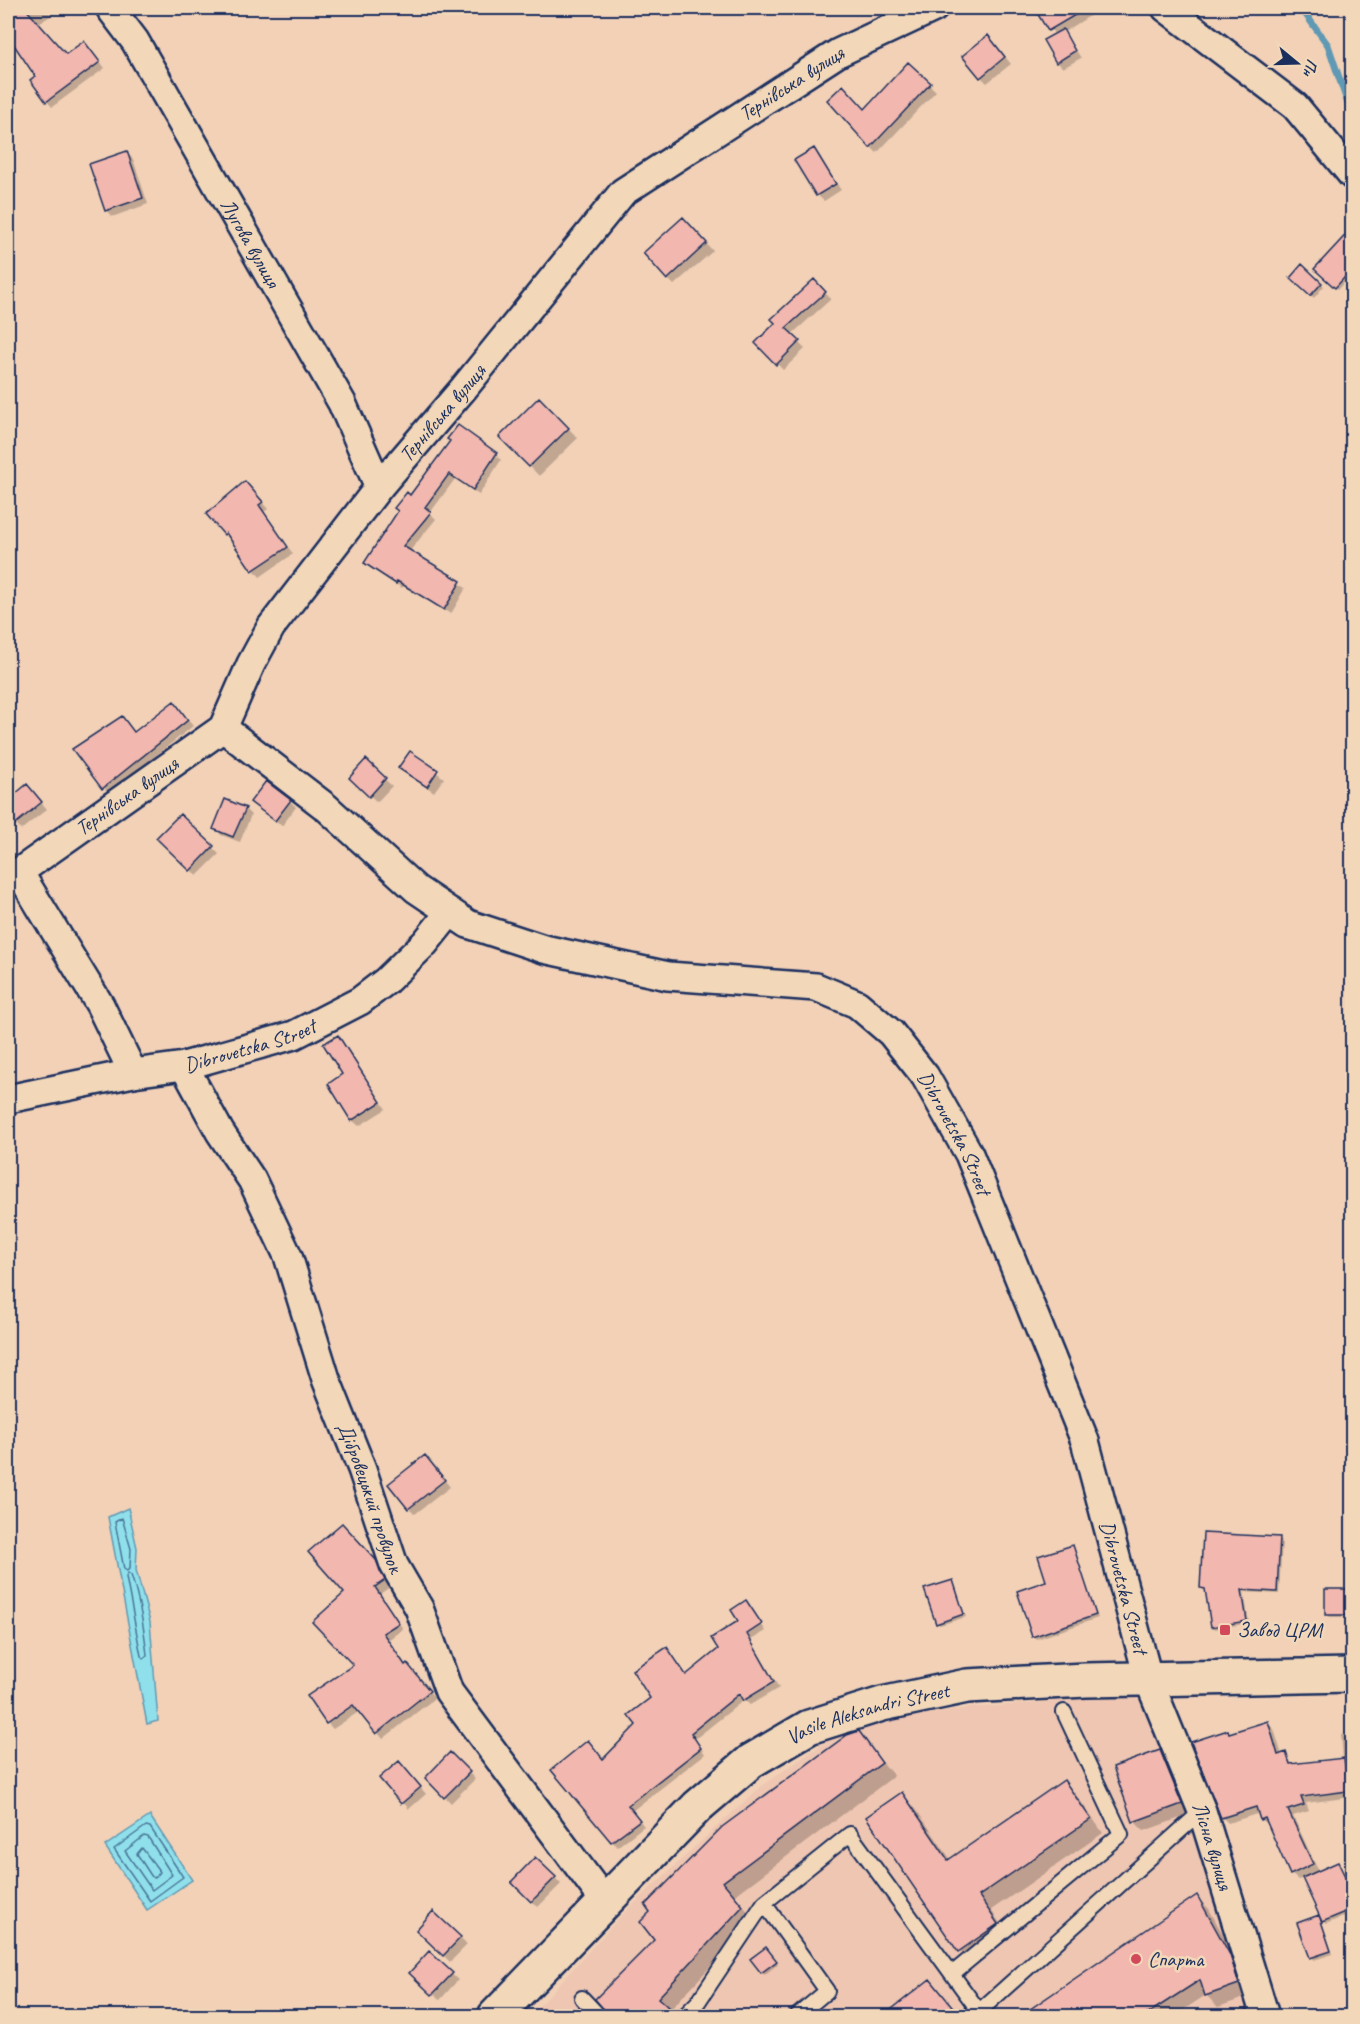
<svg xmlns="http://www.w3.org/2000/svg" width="1360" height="2024" font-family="Caveat,sans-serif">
  <rect width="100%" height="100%" fill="#f2d1b7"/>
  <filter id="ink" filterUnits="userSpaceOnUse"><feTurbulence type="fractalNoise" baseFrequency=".0167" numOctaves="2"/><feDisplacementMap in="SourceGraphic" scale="12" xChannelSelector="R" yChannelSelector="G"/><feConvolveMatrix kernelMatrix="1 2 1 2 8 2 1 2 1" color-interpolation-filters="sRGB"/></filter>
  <g filter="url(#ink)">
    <path fill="#eec6b2" d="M 1151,1694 L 1259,2016 L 530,2016 L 621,1916 L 712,1831 L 764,1784 L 844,1730 L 857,1724 L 969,1708 Z"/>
    <path fill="#90e0ec" stroke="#6199b3" stroke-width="1.5" d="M 128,1508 L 137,1548 L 136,1570 L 150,1622 L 158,1721 L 147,1724 L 108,1517 Z
      M 150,1816 L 192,1880 L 147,1910 L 105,1846 Z"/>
    <path fill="#0003" d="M 8,8 L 63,8 L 38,24 L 66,56 L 84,42 L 105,68 L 52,107 L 47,101 L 37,76 L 8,34 Z
      M 1044,8 L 1089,8 L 1093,14 L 1064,32 L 1081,58 L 1063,68 L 1057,62 L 1055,35 L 1038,11 Z
      M 994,43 L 1011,64 L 987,83 L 981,77 Z
      M 909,65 L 936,91 L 877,153 L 871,147 L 865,111 Z
      M 814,150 L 841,190 L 824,201 L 817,195 Z
      M 126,152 L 133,159 L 148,204 L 112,217 L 106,210 Z
      M 689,225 L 713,251 L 674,285 L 668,279 Z
      M 1352,242 L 1352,274 L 1338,289 L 1316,269 Z
      M 1302,267 L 1324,286 L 1314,298 L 1292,277 Z
      M 814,281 L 831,299 L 791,335 L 805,349 L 783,370 L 757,343 Z
      M 539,399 L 578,438 L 539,476 L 501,437 Z
      M 452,441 L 496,455 L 501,460 L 479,495 L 455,479 L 430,513 L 436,519 L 409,552 L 466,588 L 451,614 L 403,586 L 402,588 L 366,563 Z
      M 251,490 L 268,509 L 264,512 L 293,554 L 260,577 L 225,534 Z
      M 179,709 L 193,726 L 109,793 L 104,788 L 122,718 L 135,733 Z
      M 410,753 L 444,778 L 434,792 L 400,768 Z
      M 366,762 L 392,786 L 377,802 L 351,778 Z
      M 27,786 L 47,809 L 21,830 L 8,816 L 8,802 Z
      M 290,801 L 296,807 L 282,826 L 259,808 Z
      M 245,809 L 251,815 L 240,842 L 221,835 L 215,828 Z
      M 180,816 L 219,854 L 197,876 L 158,838 Z
      M 338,1037 L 386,1109 L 359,1126 L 352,1120 Z
      M 431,1463 L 450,1487 L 415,1514 L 409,1508 Z
      M 348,1531 L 381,1568 L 390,1587 L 380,1594 L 403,1629 L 388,1640 L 406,1666 L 435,1698 L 383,1739 L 360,1711 L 333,1729 L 327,1723 L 355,1665 L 346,1593 Z
      M 1279,1538 L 1282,1541 L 1279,1594 L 1244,1592 L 1249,1623 L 1215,1629 L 1213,1626 L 1207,1591 L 1202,1588 Z
      M 1072,1546 L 1098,1618 L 1037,1639 L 1034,1636 L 1048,1582 Z
      M 952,1581 L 966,1617 L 940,1625 L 937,1623 Z
      M 1352,1591 L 1352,1617 L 1330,1617 L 1327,1615 Z
      M 746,1602 L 766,1631 L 751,1640 L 779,1688 L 750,1705 L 744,1700 L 695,1739 L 705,1754 L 632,1811 L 644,1826 L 617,1847 L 612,1841 L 604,1760 L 638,1725 L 652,1698 L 667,1649 L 687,1676 L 720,1649 L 740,1621 Z
      M 1267,1723 L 1274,1729 L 1282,1755 L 1285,1754 L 1293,1765 L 1343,1759 L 1341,1735 L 1352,1734 L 1352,1797 L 1306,1803 L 1309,1811 L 1293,1816 L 1319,1872 L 1338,1864 L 1350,1886 L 1352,1885 L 1352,1913 L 1326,1924 L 1321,1919 L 1333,1954 L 1314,1960 L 1299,1924 L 1321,1916 L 1304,1878 L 1298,1880 L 1291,1874 L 1269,1825 L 1261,1819 L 1260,1813 L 1228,1823 L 1222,1817 L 1228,1731 L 1231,1734 Z
      M 858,1733 L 894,1776 L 734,1896 L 755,1919 L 669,2011 L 675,2016 L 616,2016 L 599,1998 Z
      M 1160,1751 L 1170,1761 L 1191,1814 L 1144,1831 L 1134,1821 Z
      M 450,1754 L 475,1779 L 451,1803 L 427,1778 Z
      M 405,1769 L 426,1794 L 409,1809 L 381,1778 Z
      M 1064,1782 L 1077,1796 L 1103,1833 L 991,1910 L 1010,1938 L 973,1964 L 960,1951 L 902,1794 L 915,1808 L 951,1860 Z
      M 536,1859 L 561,1884 L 538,1907 L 513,1882 Z
      M 1197,1897 L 1209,1909 L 1241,1968 L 1250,1996 L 1218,2007 L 1206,1995 L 1174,2016 L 1025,2016 Z
      M 434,1913 L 467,1945 L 450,1962 L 418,1930 Z
      M 769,1952 L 778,1964 L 764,1975 L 762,1972 Z
      M 429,1953 L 458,1980 L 440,2000 L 411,1973 Z
      M 930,1981 L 961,2016 L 885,2016 Z
      M 1352,1983 L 1352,2013 L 1346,1985 Z
      M 415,2007 L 425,2016 L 406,2016 Z
      M 1245,2008 L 1254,2016 L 1212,2016 Z
      M 562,2012 L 568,2016 L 558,2016 Z"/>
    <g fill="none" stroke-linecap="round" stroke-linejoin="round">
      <path stroke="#4a7697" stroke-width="1.5" d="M 122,1518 L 131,1549 L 130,1568 L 127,1571 L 124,1569 L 115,1522 Z
        M 128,1573 L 131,1575 C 140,1602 144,1627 147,1655 L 144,1658 L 141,1656 L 126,1577 Z
        M 146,1826 L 150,1827 L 183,1877 L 150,1901 L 114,1849 Z
        M 144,1836 L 148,1837 L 172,1875 L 152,1890 L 125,1851 Z
        M 142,1848 L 160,1872 L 155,1878 L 152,1877 L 137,1854 Z"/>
      <path stroke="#6199b3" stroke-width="7" d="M 1301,8 L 1328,45 L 1352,116"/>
    </g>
    <path fill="#f2b7ae" stroke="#1b2f5e" stroke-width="1.5" d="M 8,8 L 25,8 L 66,54 L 84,41 L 100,62 L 46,102 L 30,80 L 35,76 L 8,36 Z
      M 1034,8 L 1087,8 L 1048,31 Z
      M 1063,29 L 1075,51 L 1056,63 L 1043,40 Z
      M 988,35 L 1005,57 L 980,78 L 962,56 Z
      M 908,62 L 931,83 L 870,148 L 827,100 L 843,85 L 865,109 Z
      M 814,148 L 836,184 L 816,196 L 794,160 Z
      M 127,151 L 143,198 L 105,211 L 89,164 Z
      M 683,217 L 707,243 L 667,280 L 643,253 Z
      M 1353,227 L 1353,268 L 1335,288 L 1314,269 Z
      M 1302,264 L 1322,283 L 1310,296 L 1290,278 Z
      M 814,279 L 826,292 L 786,328 L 800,341 L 776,365 L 755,343 L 775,323 L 771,319 Z
      M 539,397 L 569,428 L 529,467 L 499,437 Z
      M 458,425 L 497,453 L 473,490 L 449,474 L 425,507 L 431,512 L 403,546 L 461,581 L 444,610 L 397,581 L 396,584 L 364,563 L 398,511 L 394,508 L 407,492 L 410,495 L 450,441 L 447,439 Z
      M 245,481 L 263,502 L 259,505 L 288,547 L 252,571 L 226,533 L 224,535 L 206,514 Z
      M 174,701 L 188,720 L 102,789 L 72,749 L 122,716 L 134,732 Z
      M 410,751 L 438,770 L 427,787 L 398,768 Z
      M 366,759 L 386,778 L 369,797 L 349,778 Z
      M 266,781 L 291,800 L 275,821 L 250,802 Z
      M 27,784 L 42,802 L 8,830 L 8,800 Z
      M 225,799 L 246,808 L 233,837 L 213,829 Z
      M 180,814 L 214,846 L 190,871 L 156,838 Z
      M 338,1035 L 381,1102 L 351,1121 L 328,1084 L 342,1074 L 323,1044 Z
      M 425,1455 L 445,1480 L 408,1509 L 388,1484 Z
      M 342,1523 L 376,1560 L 385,1580 L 375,1587 L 399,1623 L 383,1633 L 405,1665 L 407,1663 L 430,1691 L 376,1734 L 353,1705 L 326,1724 L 307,1696 L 353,1665 L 312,1622 L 344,1593 L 308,1552 Z
      M 1203,1533 L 1280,1537 L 1277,1592 L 1242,1590 L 1247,1621 L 1211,1627 L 1205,1589 L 1200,1588 Z
      M 1073,1545 L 1096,1615 L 1032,1637 L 1017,1591 L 1046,1581 L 1038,1556 Z
      M 953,1580 L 964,1614 L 936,1624 L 924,1589 Z
      M 1325,1589 L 1353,1589 L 1353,1615 L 1325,1615 Z
      M 746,1600 L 762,1624 L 747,1634 L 774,1682 L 743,1701 L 739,1694 L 691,1733 L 701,1748 L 628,1805 L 640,1820 L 611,1842 L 551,1770 L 588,1740 L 603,1759 L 636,1725 L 628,1715 L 650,1698 L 632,1670 L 667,1647 L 686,1675 L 718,1649 L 711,1638 L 738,1621 L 731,1610 Z
      M 1268,1721 L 1278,1755 L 1286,1752 L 1290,1764 L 1344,1758 L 1348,1791 L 1301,1797 L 1304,1805 L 1288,1810 L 1313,1864 L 1290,1875 L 1265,1818 L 1260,1820 L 1256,1807 L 1221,1818 L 1191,1742 L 1228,1730 L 1229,1733 Z
      M 859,1731 L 882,1763 L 723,1882 L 743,1906 L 658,1998 L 668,2007 L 659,2016 L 608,2016 L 595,1999 L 654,1940 L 640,1922 L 650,1912 L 645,1905 L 722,1827 L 847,1735 Z
      M 1160,1750 L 1182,1804 L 1133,1822 L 1113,1767 Z
      M 450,1752 L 470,1772 L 444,1798 L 425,1778 Z
      M 399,1761 L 421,1787 L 401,1804 L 379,1778 Z
      M 1064,1780 L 1091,1819 L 979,1896 L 998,1924 L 958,1952 L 866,1817 L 902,1792 L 948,1860 Z
      M 535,1857 L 556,1877 L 531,1902 L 511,1882 Z
      M 1338,1862 L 1353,1893 L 1353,1909 L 1322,1922 L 1319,1915 L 1331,1951 L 1310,1958 L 1297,1923 L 1319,1915 L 1302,1878 Z
      M 1197,1895 L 1230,1955 L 1239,1984 L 1205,1996 L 1200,1980 L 1144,2016 L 1020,2016 Z
      M 433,1911 L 461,1937 L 443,1956 L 416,1930 Z
      M 766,1947 L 777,1961 L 761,1973 L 750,1959 Z
      M 429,1951 L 453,1973 L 432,1995 L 409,1973 Z
      M 930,1979 L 960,2016 L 883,2016 Z"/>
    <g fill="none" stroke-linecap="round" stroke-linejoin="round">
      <defs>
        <path id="lane" d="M 764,1903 L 850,1834 L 979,2011
          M 952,1974 L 1121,1834 L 1064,1712
          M 582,1998 L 599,2016
          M 684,2016 L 698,2002 L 764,1903 L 827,1991 L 797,2016
          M 974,2016 L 1202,1811"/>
        <g id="street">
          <path id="s1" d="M 110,8 L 135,41 L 342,403 L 379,487"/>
          <path d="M 1166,8 L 1295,106 L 1352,175"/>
          <path id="s2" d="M 223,728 L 327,808 L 416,889 L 468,924 L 544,949 L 668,976 L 816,987 L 857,1004 L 891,1033 L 925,1076 L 969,1154 L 1085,1441 L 1149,1681 L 1202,1811 L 1265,2016"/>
          <path id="s3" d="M 19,872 L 223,728 L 251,664 L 271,627 L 379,487 L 464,388 L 623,192 L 838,53 L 934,8"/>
          <path d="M 19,872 L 100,1005 L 133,1073"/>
          <path id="s4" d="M 184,1066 L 220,1132 L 252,1180 L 288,1256 L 326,1379 L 362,1469 L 394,1565 L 419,1608 L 449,1692 L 606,1903"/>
          <path id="s5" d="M 8,1099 L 133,1073 L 184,1066 L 294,1035 L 360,1001 L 386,981 L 425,943 L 450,912"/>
        </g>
        <g id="secondary">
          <path id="s6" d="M 495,2016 L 698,1806 L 751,1761 L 809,1727 L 882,1704 L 967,1686 L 1086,1680 L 1352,1675"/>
        </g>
      </defs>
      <use href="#lane" stroke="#1b2f5e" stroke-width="18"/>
      <use href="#street" stroke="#1b2f5e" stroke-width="32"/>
      <use href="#secondary" stroke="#1b2f5e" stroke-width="38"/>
      <use href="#lane" stroke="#f2d8b9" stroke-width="14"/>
      <use href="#street" stroke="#f2d8b9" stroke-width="27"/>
      <use href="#secondary" stroke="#f2d8b9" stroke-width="33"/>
    </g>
  </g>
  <g fill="#d1495b" stroke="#f2d8b9" stroke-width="2">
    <rect x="1219" y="1624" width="12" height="12" rx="3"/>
    <circle cx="1136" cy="1959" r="6"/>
  </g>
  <g text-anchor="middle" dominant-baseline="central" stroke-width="5" stroke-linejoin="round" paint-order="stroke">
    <g font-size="21" fill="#1b2f5e" stroke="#f2d8b9">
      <text stroke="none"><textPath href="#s3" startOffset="1122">Тернівська вулиця</textPath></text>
      <text stroke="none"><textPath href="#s1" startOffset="274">Лугова вулиця</textPath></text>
      <text stroke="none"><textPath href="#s3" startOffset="636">Тернівська вулиця</textPath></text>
      <text stroke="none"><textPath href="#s3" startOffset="132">Тернівська вулиця</textPath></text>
      <text stroke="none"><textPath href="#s5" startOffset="248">Dibrovetska Street</textPath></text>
      <text stroke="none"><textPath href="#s2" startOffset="878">Dibrovetska Street</textPath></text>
      <text stroke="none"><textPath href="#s4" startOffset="472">Дібровецький провулок</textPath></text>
      <text stroke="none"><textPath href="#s2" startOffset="1364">Dibrovetska Street</textPath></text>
      <text stroke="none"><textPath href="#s6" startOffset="489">Vasile Aleksandri Street</textPath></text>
      <text stroke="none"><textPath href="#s2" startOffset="1638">Лісна вулиця</textPath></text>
    </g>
    <g font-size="21" fill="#1b2f5e" stroke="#f2d8b9" text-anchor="start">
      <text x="1237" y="1630">Завод ЦРМ</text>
      <text x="1148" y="1959">Спарта</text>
    </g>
  </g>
  <rect width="1360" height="2024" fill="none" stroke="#f2d8b9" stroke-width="30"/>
  <rect x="15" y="15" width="1330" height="1994" fill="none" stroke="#1b2f5e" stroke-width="2" filter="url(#ink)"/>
  <g transform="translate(1297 63) rotate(109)" stroke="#f2d8b9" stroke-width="4.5" paint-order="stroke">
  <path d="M0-4.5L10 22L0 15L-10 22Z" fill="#1b2f5e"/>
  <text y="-9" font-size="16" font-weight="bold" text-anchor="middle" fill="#1b2f5e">Пн</text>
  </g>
</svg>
